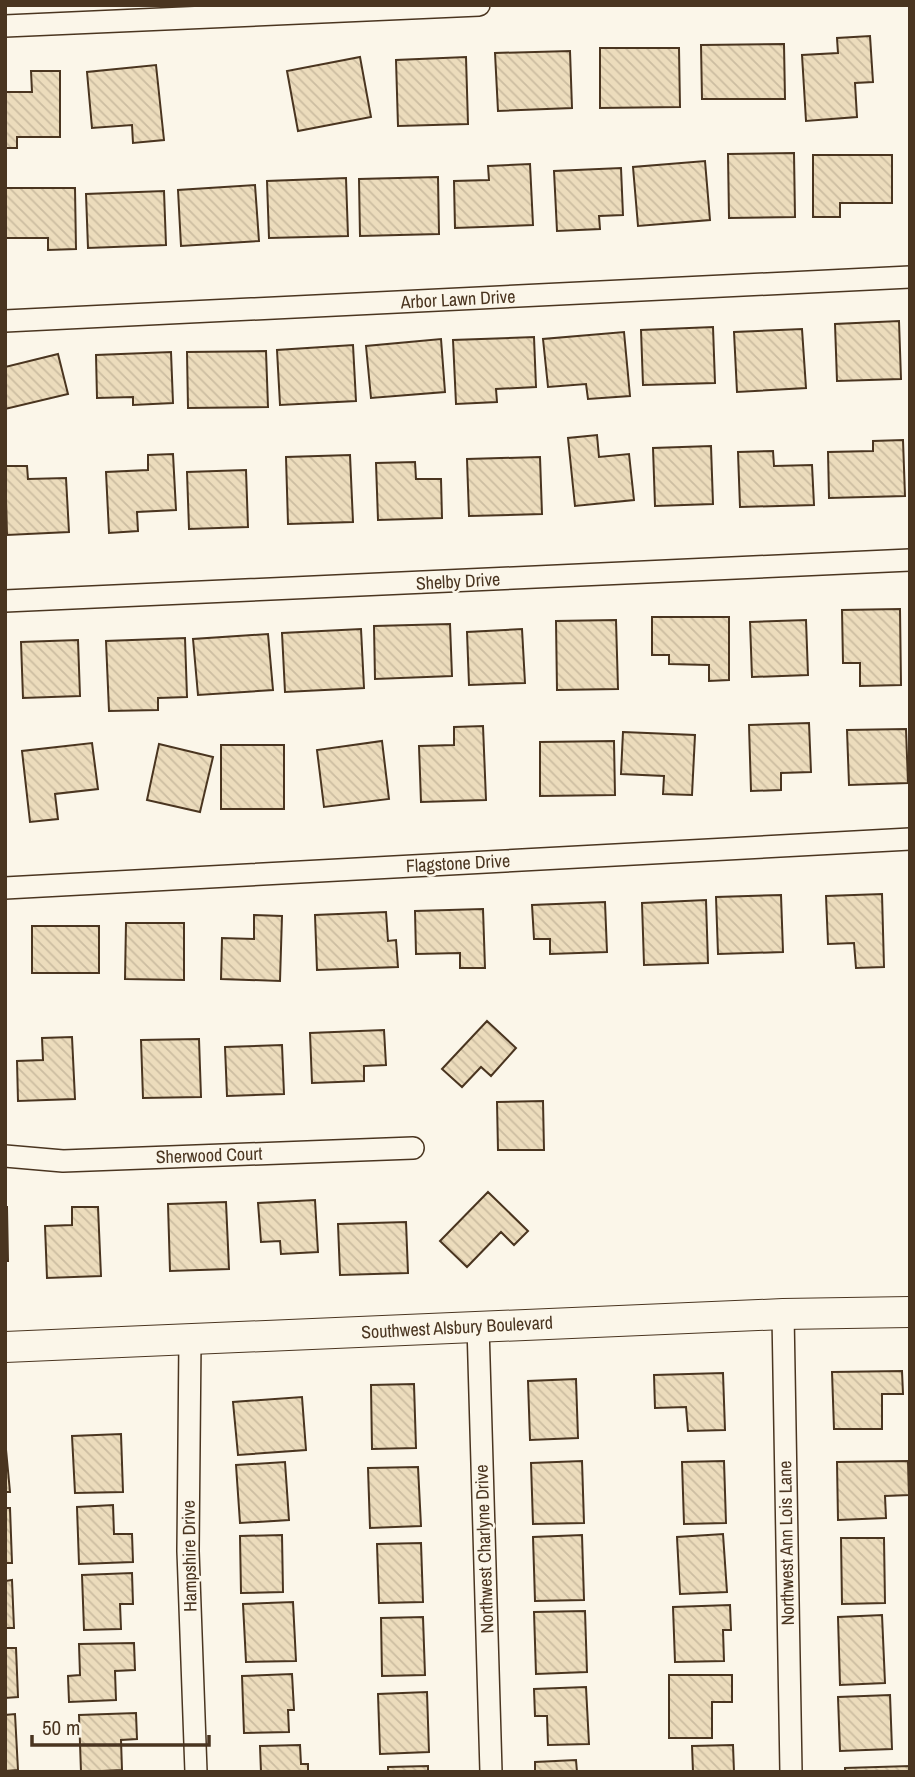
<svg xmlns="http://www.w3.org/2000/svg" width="915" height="1777" font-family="'Archivo Narrow',sans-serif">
  <defs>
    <pattern id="building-back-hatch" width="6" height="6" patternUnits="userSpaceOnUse" patternTransform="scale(1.75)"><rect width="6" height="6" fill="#ecdcbc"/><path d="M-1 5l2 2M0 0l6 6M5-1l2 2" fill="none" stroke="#ccbda1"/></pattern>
  </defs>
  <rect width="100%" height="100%" fill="#fbf6e9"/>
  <path fill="url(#building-back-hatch)" stroke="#4a3520" stroke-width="2" d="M 870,36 L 873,82 L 855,83 L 857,117 L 806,121 L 802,55 L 838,53 L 837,38 Z
    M 784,44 L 785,99 L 702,99 L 701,45 Z
    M 600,48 L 679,48 L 680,107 L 600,108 Z
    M 570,51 L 572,108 L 498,111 L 495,53 Z
    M 360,57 L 371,117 L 298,131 L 287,71 Z
    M 466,57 L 468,124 L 398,126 L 396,60 Z
    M 156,65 L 164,140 L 133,143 L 132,125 L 92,128 L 87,72 Z
    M 31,71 L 60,71 L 60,137 L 17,137 L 17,148 L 5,148 L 5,92 L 32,92 Z
    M 794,153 L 795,217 L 729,218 L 728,154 Z
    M 813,155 L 892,155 L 892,203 L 840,203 L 840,217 L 813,217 Z
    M 705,161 L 710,220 L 638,226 L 633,167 Z
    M 530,164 L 533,225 L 455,228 L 454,181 L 489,180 L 488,166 Z
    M 621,168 L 623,215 L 599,216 L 600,229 L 557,231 L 554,171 Z
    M 438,177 L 439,234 L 360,236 L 359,179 Z
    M 346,178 L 348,236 L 269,238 L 267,181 Z
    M 255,185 L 259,241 L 181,246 L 178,190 Z
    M 5,188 L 75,188 L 76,249 L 48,250 L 48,238 L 5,238 Z
    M 164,191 L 166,245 L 88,248 L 86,194 Z
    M 899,321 L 901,379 L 837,381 L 835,324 Z
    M 713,327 L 715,383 L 643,385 L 641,330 Z
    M 802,329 L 806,388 L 737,392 L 734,332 Z
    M 624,332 L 630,396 L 588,399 L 586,384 L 548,387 L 543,339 Z
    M 534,337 L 536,387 L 496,389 L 497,402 L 456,404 L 453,340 Z
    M 441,339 L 445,392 L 371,398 L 366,346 Z
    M 353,345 L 356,401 L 280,405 L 277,350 Z
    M 266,351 L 268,407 L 188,408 L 187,352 Z
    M 171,352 L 173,403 L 133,405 L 133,397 L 97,398 L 96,355 Z
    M 58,354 L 68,394 L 5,409 L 5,367 Z
    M 597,435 L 599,457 L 629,454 L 634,500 L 575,506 L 568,438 Z
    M 903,440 L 905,496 L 829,498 L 828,452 L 873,451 L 873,441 Z
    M 711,446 L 713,504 L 655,506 L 653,448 Z
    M 773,451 L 774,466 L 812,465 L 814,505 L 740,507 L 738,452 Z
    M 173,454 L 176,510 L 137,512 L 138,531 L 109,533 L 106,472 L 148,470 L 148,455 Z
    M 350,455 L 353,522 L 288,524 L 286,457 Z
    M 540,457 L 542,514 L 469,516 L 467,459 Z
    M 415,462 L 416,479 L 441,479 L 442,518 L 378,520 L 376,463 Z
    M 5,466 L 27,466 L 28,479 L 66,478 L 69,532 L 7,535 Z
    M 246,470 L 248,527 L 189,529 L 187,472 Z
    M 900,609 L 901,685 L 860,686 L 860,663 L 843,663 L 842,610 Z
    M 652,617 L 729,617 L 729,680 L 709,681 L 709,665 L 669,664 L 669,655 L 652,655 Z
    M 616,620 L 618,689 L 557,690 L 556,621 Z
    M 806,620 L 808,675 L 752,677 L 750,622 Z
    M 450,624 L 452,676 L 375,679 L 374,626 Z
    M 361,629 L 364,688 L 285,692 L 282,633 Z
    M 522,629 L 525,683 L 469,685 L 467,632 Z
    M 268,634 L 273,690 L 198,695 L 193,639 Z
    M 185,638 L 187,697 L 158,698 L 158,710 L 109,711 L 106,641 Z
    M 78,640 L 80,696 L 23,698 L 21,642 Z
    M 809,723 L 811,772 L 781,773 L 781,790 L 751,791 L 749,725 Z
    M 483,726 L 486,800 L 421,802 L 419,746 L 454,745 L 454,727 Z
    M 906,729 L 908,783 L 849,785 L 847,730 Z
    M 623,732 L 695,735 L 692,795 L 663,794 L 664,776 L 621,774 Z
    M 382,741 L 389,799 L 324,807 L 317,750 Z
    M 614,741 L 615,795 L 540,796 L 540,742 Z
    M 92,743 L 98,789 L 55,794 L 58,819 L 30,822 L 22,751 Z
    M 159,744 L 213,757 L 200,812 L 147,800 Z
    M 221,745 L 284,745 L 284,809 L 221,809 Z
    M 882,894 L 884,967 L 856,968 L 854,943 L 828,944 L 826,896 Z
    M 781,895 L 783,952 L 718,954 L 716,897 Z
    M 706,900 L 708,963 L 644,965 L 642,903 Z
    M 605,902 L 607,952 L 550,954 L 550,939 L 534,939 L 532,905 Z
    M 483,909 L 485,968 L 460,968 L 460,953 L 416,954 L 415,911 Z
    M 386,912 L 388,941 L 396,940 L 398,967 L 317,970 L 315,915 Z
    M 254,915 L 282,916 L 280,981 L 221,979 L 222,938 L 254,939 Z
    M 126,923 L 184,923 L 184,980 L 125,979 Z
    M 32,926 L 99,926 L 99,973 L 32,973 Z
    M 487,1021 L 516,1048 L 491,1076 L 481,1067 L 462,1087 L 442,1069 Z
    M 384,1030 L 386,1065 L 364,1066 L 364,1081 L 312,1083 L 310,1033 Z
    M 72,1037 L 75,1099 L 18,1101 L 17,1061 L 43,1060 L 42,1038 Z
    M 199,1039 L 201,1097 L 143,1098 L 141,1040 Z
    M 282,1045 L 284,1094 L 227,1096 L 225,1047 Z
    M 543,1101 L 544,1150 L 498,1150 L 497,1102 Z
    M 488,1192 L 528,1231 L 514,1245 L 501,1232 L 467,1267 L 440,1241 Z
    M 315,1200 L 318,1252 L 281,1254 L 280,1241 L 261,1242 L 258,1203 Z
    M 226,1202 L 229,1269 L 170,1271 L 168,1204 Z
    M 5,1207 L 7,1207 L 8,1261 L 5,1261 Z
    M 72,1207 L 98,1207 L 101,1276 L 47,1278 L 45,1226 L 72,1225 Z
    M 406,1222 L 408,1273 L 340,1275 L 338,1224 Z
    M 902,1371 L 903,1394 L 882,1394 L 882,1429 L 834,1429 L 832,1372 Z
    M 723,1373 L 725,1430 L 688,1431 L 686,1407 L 655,1408 L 654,1375 Z
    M 576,1379 L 578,1438 L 530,1440 L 528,1381 Z
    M 414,1384 L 416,1448 L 372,1449 L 371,1385 Z
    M 302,1397 L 306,1450 L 238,1455 L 233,1402 Z
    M 121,1434 L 123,1492 L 75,1493 L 72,1436 Z
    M 5,1439 L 10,1492 L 5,1492 Z
    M 582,1461 L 584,1523 L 533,1524 L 531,1463 Z
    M 724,1461 L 726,1523 L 684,1524 L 682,1462 Z
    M 908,1461 L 909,1495 L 885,1496 L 886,1518 L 838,1520 L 837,1462 Z
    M 285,1462 L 289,1520 L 240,1523 L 236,1465 Z
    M 418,1467 L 421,1526 L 370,1528 L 368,1468 Z
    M 113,1505 L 114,1534 L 132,1534 L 133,1562 L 79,1564 L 77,1507 Z
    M 5,1508 L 10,1508 L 12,1563 L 5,1563 Z
    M 723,1534 L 727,1592 L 680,1594 L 677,1537 Z
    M 282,1535 L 283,1592 L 241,1593 L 240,1536 Z
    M 582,1535 L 584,1600 L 535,1601 L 533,1537 Z
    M 841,1538 L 884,1538 L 885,1603 L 842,1604 Z
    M 421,1543 L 423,1602 L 379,1603 L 377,1544 Z
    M 132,1573 L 133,1604 L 120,1604 L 121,1629 L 84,1630 L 82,1575 Z
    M 12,1580 L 14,1628 L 5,1628 L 5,1581 Z
    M 293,1602 L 296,1661 L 246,1662 L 243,1604 Z
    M 730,1605 L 731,1630 L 723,1630 L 724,1661 L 675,1662 L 673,1607 Z
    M 585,1611 L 587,1672 L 536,1674 L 534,1612 Z
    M 882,1615 L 885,1683 L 840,1685 L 838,1617 Z
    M 423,1617 L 425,1675 L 382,1676 L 381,1618 Z
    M 134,1643 L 135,1670 L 115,1671 L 116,1700 L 69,1702 L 68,1676 L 80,1675 L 79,1644 Z
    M 5,1648 L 16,1648 L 18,1697 L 5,1698 Z
    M 292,1674 L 294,1710 L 288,1710 L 289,1732 L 244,1733 L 242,1676 Z
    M 669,1675 L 732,1675 L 732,1702 L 712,1702 L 712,1738 L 669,1738 Z
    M 586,1687 L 589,1744 L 548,1745 L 547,1716 L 535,1716 L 534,1689 Z
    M 427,1692 L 429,1752 L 380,1754 L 378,1694 Z
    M 890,1695 L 892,1749 L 840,1751 L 838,1697 Z
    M 136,1713 L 137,1739 L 121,1740 L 122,1770 L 81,1772 L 79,1715 Z
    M 15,1714 L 18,1770 L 5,1771 L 5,1715 Z
    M 300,1745 L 301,1764 L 308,1764 L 308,1772 L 261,1772 L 260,1746 Z
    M 733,1745 L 734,1772 L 693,1772 L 692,1746 Z
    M 576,1760 L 577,1772 L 535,1772 L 535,1762 Z
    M 428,1766 L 428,1772 L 388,1772 L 388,1767 Z
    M 910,1766 L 910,1772 L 845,1772 L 845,1768 Z"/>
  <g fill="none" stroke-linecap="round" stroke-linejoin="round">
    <defs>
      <path id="street" d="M 5,26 L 479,5
        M 5,321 L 910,277
        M 5,601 L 910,560
        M 5,888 L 910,839
        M 5,1156 L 63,1161 L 413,1148
        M 783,1314 L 791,1772
        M 478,1326 L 491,1772
        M 190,1340 L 188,1551 L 196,1772"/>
      <path id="secondary" d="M 5,1347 L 783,1314 L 910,1312"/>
    </defs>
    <use href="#street" stroke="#4a3520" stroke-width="24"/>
    <use href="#secondary" stroke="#4a3520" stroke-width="32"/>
    <use href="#street" stroke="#fbf6e9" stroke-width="21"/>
    <use href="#secondary" stroke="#fbf6e9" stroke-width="30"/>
  </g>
  <g text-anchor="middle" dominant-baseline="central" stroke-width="5" stroke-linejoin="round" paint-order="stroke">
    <g font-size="18" fill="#4a3520" stroke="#fbf6e9">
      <text transform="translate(458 299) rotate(-3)">Arbor Lawn Drive</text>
      <text transform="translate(458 581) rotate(-3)">Shelby Drive</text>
      <text transform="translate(458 863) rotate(-3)">Flagstone Drive</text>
      <text transform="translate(209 1155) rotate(-2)">Sherwood Court</text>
      <text transform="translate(457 1327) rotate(-3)">Southwest Alsbury Boulevard</text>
      <text transform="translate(786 1543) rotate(-91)">Northwest Ann Lois Lane</text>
      <text transform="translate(484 1549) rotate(-92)">Northwest Charlyne Drive</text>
      <text transform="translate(189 1556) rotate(-91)">Hampshire Drive</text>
    </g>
  </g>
  <rect width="915" height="1777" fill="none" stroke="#4a3520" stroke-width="14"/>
  <path d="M32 1735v10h177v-10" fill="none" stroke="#4a3520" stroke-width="3.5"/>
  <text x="42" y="1735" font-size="21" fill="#4a3520" stroke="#fbf6e9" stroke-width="5" paint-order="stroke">50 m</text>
</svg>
